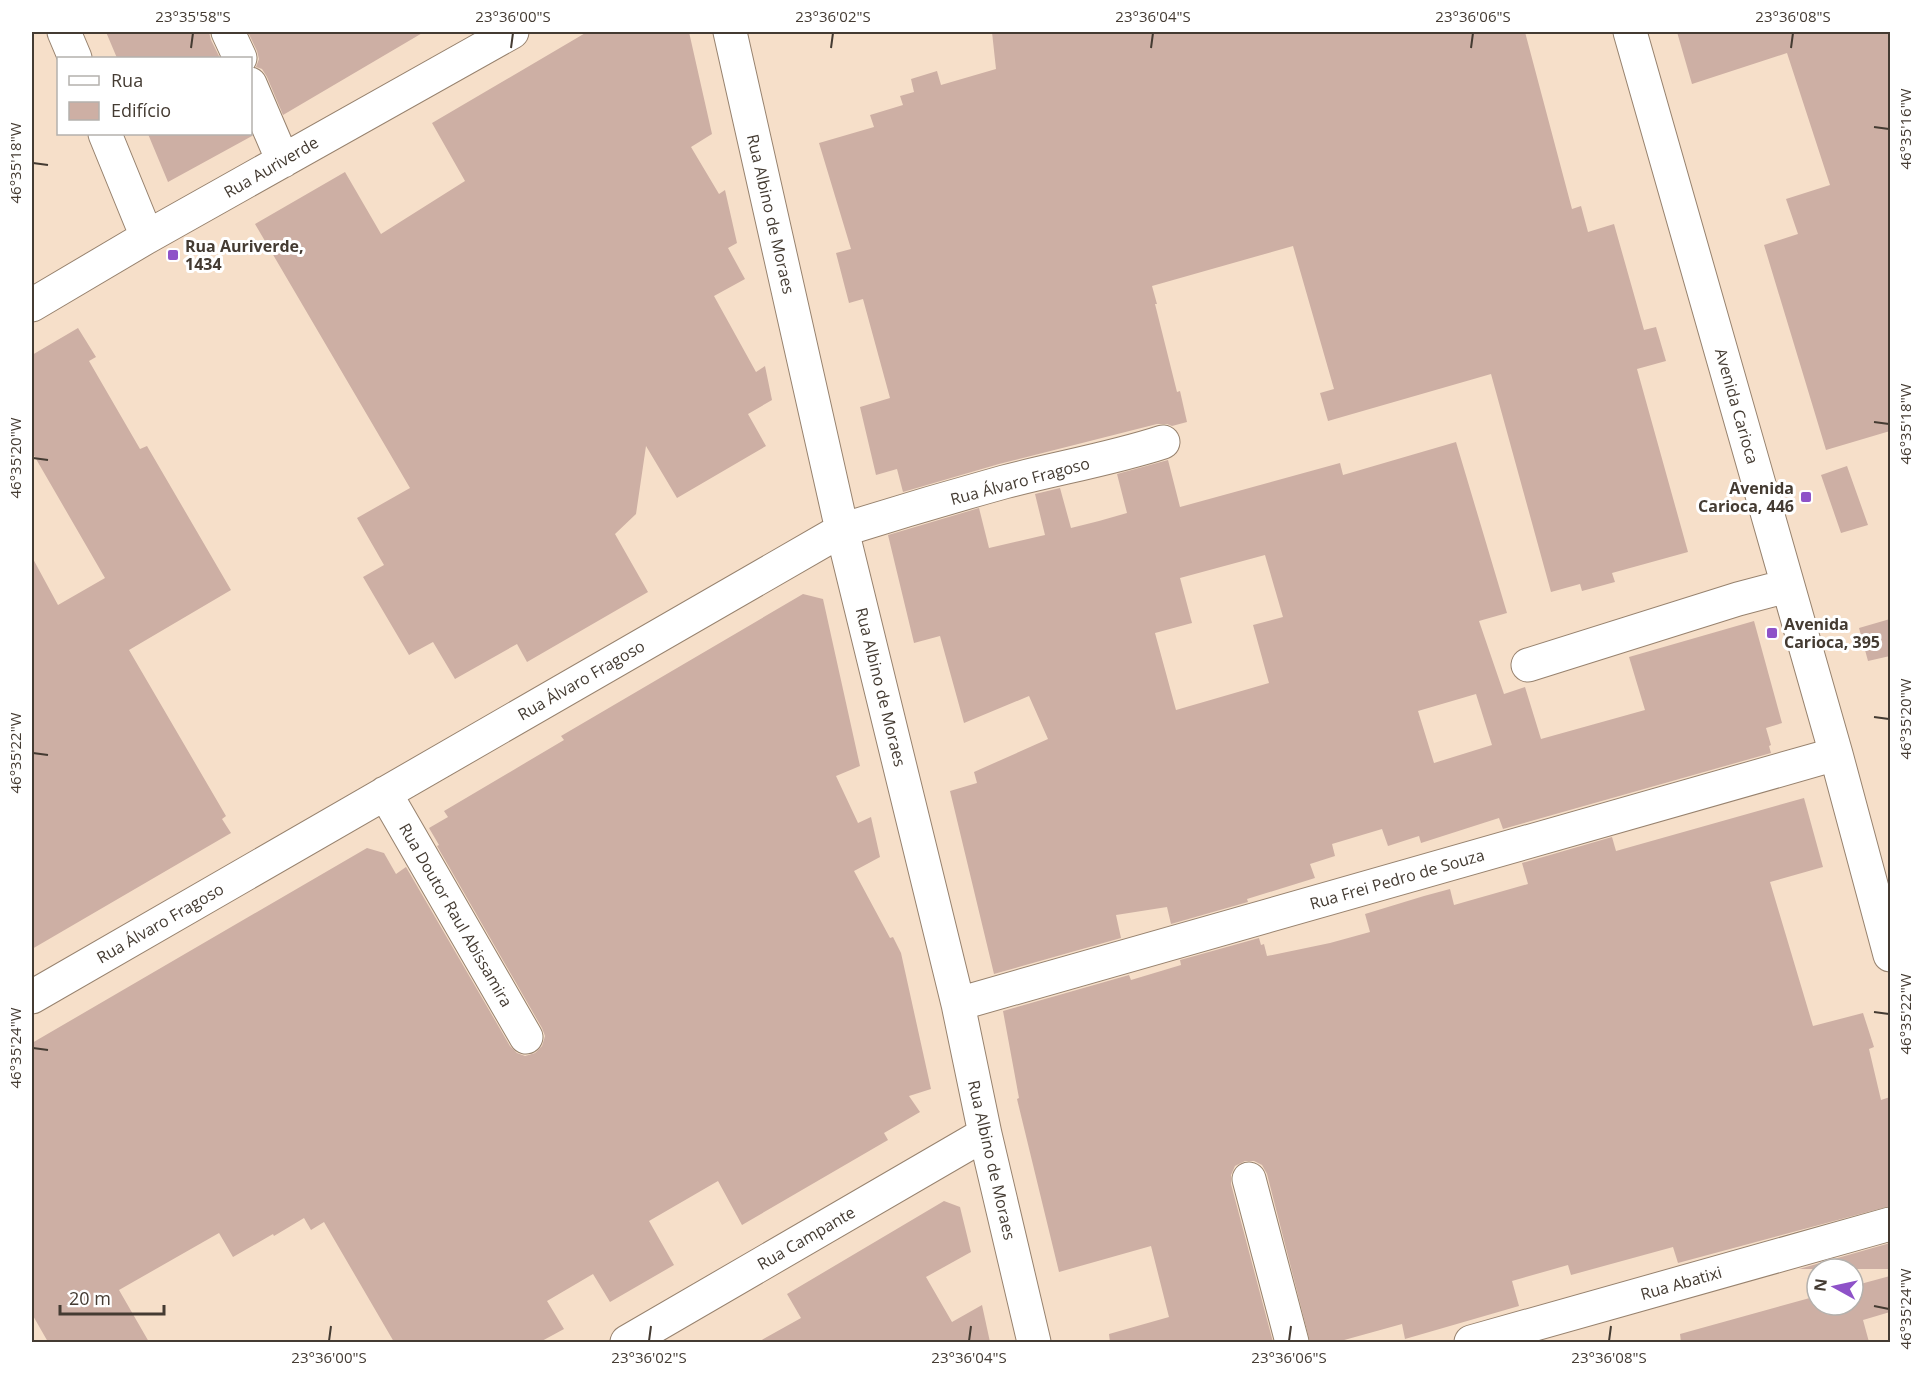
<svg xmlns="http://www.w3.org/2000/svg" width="1922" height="1374" font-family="'Open Sans',sans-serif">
  <rect width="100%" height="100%" fill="#f6dfc9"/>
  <path fill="#cdafa4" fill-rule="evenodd" d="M 106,32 L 209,32 L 211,40 L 220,58 L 117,58 Z
    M 248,32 L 424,32 L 283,115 L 267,77 L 262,69 L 256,67 L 259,59 L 257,51 Z
    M 587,32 L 689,32 L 712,134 L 691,147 L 719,194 L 725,190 L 737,243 L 728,248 L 745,279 L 714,296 L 756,372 L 765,366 L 772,400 L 748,414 L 766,446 L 677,498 L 646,446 L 636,514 L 615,534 L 648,592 L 527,662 L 517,644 L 455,679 L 433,642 L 409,655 L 363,577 L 384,565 L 357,518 L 410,488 L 255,224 L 345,172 L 381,234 L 465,181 L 432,123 Z
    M 992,32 L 1525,32 L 1572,209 L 1581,206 L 1588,232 L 1614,224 L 1644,330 L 1656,327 L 1666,361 L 1637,369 L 1688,552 L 1612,573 L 1615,582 L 1582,591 L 1580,584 L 1551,592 L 1491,374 L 1328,421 L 1320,393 L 1334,389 L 1293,246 L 1152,286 L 1157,304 L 1155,304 L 1177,392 L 1180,391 L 1187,422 L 1172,426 L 1167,424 L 1157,424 L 999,464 L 903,492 L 897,469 L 876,475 L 860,407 L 890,398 L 863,299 L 849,303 L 836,253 L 851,249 L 819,143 L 874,127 L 870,115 L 903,105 L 900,96 L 914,92 L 911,79 L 937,71 L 941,85 L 996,69 Z
    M 1677,32 L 1890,32 L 1890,431 L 1826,450 L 1764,245 L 1798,234 L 1786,199 L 1830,185 L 1787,53 L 1692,84 Z
    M 148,134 L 250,133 L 252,136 L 168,182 Z
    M 78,328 L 96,357 L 89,361 L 140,449 L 147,446 L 231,590 L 129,650 L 226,816 L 222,819 L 231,833 L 32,949 L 32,557 L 58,605 L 105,578 L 32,452 L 32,355 Z
    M 1456,442 L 1507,613 L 1479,621 L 1504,694 L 1525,687 L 1541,739 L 1645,710 L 1629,657 L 1754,621 L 1782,723 L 1766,728 L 1771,745 L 1769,746 L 1771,753 L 1503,829 L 1499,818 L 1421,843 L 1419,836 L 1388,846 L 1382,829 L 1332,844 L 1335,856 L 1310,864 L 1315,878 L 1247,899 L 1248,902 L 1171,924 L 1167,907 L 1116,915 L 1121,938 L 994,974 L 950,791 L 977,783 L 974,772 L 1048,739 L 1029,696 L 964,723 L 940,636 L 914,643 L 888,535 L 979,508 L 989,548 L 1045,535 L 1035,494 L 1060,488 L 1071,528 L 1099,521 L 1127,513 L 1117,474 L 1168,460 L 1180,507 L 1340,463 L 1343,475 ZM 1265,555 L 1283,617 L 1253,625 L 1269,683 L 1176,710 L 1155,633 L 1192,623 L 1180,578 ZM 1476,694 L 1492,745 L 1434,763 L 1418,711 Z
    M 1847,466 L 1868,525 L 1841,533 L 1821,475 Z
    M 803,594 L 823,599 L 860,766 L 836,776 L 858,823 L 871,817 L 880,857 L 854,871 L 890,938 L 893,937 L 901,953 L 931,1089 L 909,1096 L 920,1112 L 884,1133 L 888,1140 L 742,1225 L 718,1181 L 649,1221 L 674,1265 L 610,1302 L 593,1274 L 547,1301 L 564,1329 L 540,1342 L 394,1342 L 324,1222 L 311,1230 L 304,1218 L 274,1236 L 273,1234 L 233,1257 L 219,1233 L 119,1290 L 149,1342 L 48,1342 L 32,1314 L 32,1043 L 367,848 L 384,853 L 396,874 L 406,867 L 510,1046 L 517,1053 L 525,1056 L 535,1053 L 542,1046 L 545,1036 L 542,1028 L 437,846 L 439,845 L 429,828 L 448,817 L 444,811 L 564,740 L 561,736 Z
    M 1890,619 L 1890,656 L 1868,661 L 1859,628 Z
    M 1804,798 L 1823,867 L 1770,882 L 1813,1026 L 1863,1013 L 1874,1047 L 1869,1049 L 1881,1100 L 1890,1097 L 1890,1206 L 1678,1263 L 1673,1247 L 1571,1275 L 1568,1265 L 1512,1281 L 1519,1306 L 1405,1339 L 1402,1324 L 1337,1342 L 1310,1342 L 1267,1174 L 1262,1165 L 1254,1161 L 1245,1161 L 1235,1166 L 1231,1175 L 1231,1184 L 1273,1342 L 1110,1342 L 1109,1334 L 1169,1317 L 1151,1246 L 1059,1272 L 1017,1099 L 1019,1098 L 1003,1011 L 1129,975 L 1131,980 L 1181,965 L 1180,960 L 1259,938 L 1261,945 L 1264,944 L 1267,956 L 1330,943 L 1370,932 L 1365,914 L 1424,896 L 1450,889 L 1454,905 L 1528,884 L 1522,863 L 1612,837 L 1616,851 Z
    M 944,1201 L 960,1207 L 971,1252 L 926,1277 L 952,1322 L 982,1305 L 990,1342 L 758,1342 L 801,1318 L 787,1294 Z
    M 1890,1243 L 1890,1269 L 1799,1269 Z
    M 1890,1276 L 1890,1312 L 1863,1320 L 1869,1342 L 1681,1342 L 1680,1334 L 1817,1296 L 1817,1305 L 1853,1305 L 1853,1286 Z"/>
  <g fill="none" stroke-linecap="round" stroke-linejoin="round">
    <defs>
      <path id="minor" d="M 64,32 L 75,58
        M 228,32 L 240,58
        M 730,32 L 842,530 L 958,1004 L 985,1134 L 1034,1342
        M 1630,32 L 1836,754 L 1890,955
        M 250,84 L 283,161
        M 105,134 L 147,237
        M 32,305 L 147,237 L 512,32
        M 1528,665 L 1738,599 L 1787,586
        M 385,793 L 526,1037
        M 32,997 L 842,530 C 896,513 950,497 1004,482 C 1057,468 1111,459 1163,442
        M 958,1004 L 1836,754
        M 1249,1179 L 1292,1342
        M 627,1342 L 985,1134
        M 1471,1342 L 1890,1224"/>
    </defs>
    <use href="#minor" stroke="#97826e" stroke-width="35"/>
    <use href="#minor" stroke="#fff" stroke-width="33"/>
  </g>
  <path fill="none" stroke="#443b32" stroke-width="2" d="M 191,48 L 193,33M 511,48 L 513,33M 831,48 L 833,33M 1151,48 L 1153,33M 1471,48 L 1473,33M 1791,48 L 1793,33M 1874,127 L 1889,129M 33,163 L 48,165M 1874,422 L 1889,424M 33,458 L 48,460M 1874,717 L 1889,719M 33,753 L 48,755M 1874,1012 L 1889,1014M 33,1048 L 48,1050M 1874,1306 L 1889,1309M 329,1341 L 331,1326M 649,1341 L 651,1326M 969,1341 L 971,1326M 1289,1341 L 1291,1326M 1609,1341 L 1611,1326"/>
  <g fill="#8e52c8" stroke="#fff" stroke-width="2">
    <rect x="167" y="249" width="12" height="12" rx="3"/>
    <rect x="1800" y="491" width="12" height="12" rx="3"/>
    <rect x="1766" y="627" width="12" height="12" rx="3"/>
  </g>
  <g text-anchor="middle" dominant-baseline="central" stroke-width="6" stroke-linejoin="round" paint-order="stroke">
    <g font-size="16" fill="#443b32" stroke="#fff">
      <text transform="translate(271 167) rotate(-30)">Rua Auriverde</text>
      <text transform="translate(771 214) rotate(77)">Rua Albino de Moraes</text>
      <text transform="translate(1737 406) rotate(74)">Avenida Carioca</text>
      <text transform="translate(1020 481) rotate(-15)">Rua Álvaro Fragoso</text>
      <text transform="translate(581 680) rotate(-30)">Rua Álvaro Fragoso</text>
      <text transform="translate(881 687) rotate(76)">Rua Albino de Moraes</text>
      <text transform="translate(1397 879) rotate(-16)">Rua Frei Pedro de Souza</text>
      <text transform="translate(456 915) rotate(60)">Rua Doutor Raul Abissamira</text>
      <text transform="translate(160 923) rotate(-30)">Rua Álvaro Fragoso</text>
      <text transform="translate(992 1160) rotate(77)">Rua Albino de Moraes</text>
      <text transform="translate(806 1238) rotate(-30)">Rua Campante</text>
      <text transform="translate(1681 1283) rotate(-16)">Rua Abatixi</text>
    </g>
    <g font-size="16" font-weight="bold" fill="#443b32" stroke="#fff" text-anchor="start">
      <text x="185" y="246">Rua Auriverde,<tspan x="185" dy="18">1434</tspan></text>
      <text x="1794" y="488" text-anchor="end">Avenida<tspan x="1794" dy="18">Carioca, 446</tspan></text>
      <text x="1784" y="624">Avenida<tspan x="1784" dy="18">Carioca, 395</tspan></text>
    </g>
  </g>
  <rect width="1922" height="1374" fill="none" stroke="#ffffff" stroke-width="66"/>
  <rect x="57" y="57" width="195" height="78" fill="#ffffff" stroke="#b4b1ad" stroke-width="1.5"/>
  <rect x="69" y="76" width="30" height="9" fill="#ffffff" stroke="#b4b1ad" stroke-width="1.5"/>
  <text x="111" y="87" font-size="18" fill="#443b32">Rua</text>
  <rect x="69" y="102" width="30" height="18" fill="#cdafa4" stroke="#b4b1ad" stroke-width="1.5"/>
  <text x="111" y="117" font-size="18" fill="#443b32">Edifício</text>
  <g transform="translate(1835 1287) rotate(278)"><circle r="28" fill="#ffffff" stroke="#b4b1ad" stroke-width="1.5"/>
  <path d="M0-4.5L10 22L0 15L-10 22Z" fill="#8e52c8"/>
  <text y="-9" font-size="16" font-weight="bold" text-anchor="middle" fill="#443b32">N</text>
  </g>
  <path d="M60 1305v9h104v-9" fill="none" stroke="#443b32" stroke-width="3"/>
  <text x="69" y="1305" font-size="18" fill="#443b32" stroke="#ffffff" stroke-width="4.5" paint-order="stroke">20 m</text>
  <rect x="33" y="33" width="1856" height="1308" fill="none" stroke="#443b32" stroke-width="2"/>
  <g font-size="15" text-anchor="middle" fill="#443b32">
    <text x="193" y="22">23°35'58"S</text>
    <text x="513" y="22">23°36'00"S</text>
    <text x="833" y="22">23°36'02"S</text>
    <text x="1153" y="22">23°36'04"S</text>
    <text x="1473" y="22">23°36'06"S</text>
    <text x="1793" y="22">23°36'08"S</text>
    <text transform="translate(1906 129) rotate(-90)" y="5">46°35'16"W</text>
    <text transform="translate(16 163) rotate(-90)" y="5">46°35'18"W</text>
    <text transform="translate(1906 424) rotate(-90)" y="5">46°35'18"W</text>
    <text transform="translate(16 458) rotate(-90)" y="5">46°35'20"W</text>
    <text transform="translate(1906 719) rotate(-90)" y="5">46°35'20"W</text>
    <text transform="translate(16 753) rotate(-90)" y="5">46°35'22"W</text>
    <text transform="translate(1906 1014) rotate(-90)" y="5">46°35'22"W</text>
    <text transform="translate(16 1048) rotate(-90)" y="5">46°35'24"W</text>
    <text transform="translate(1906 1309) rotate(-90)" y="5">46°35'24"W</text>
    <text x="329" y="1363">23°36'00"S</text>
    <text x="649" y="1363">23°36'02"S</text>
    <text x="969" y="1363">23°36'04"S</text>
    <text x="1289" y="1363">23°36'06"S</text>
    <text x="1609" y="1363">23°36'08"S</text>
  </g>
</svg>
